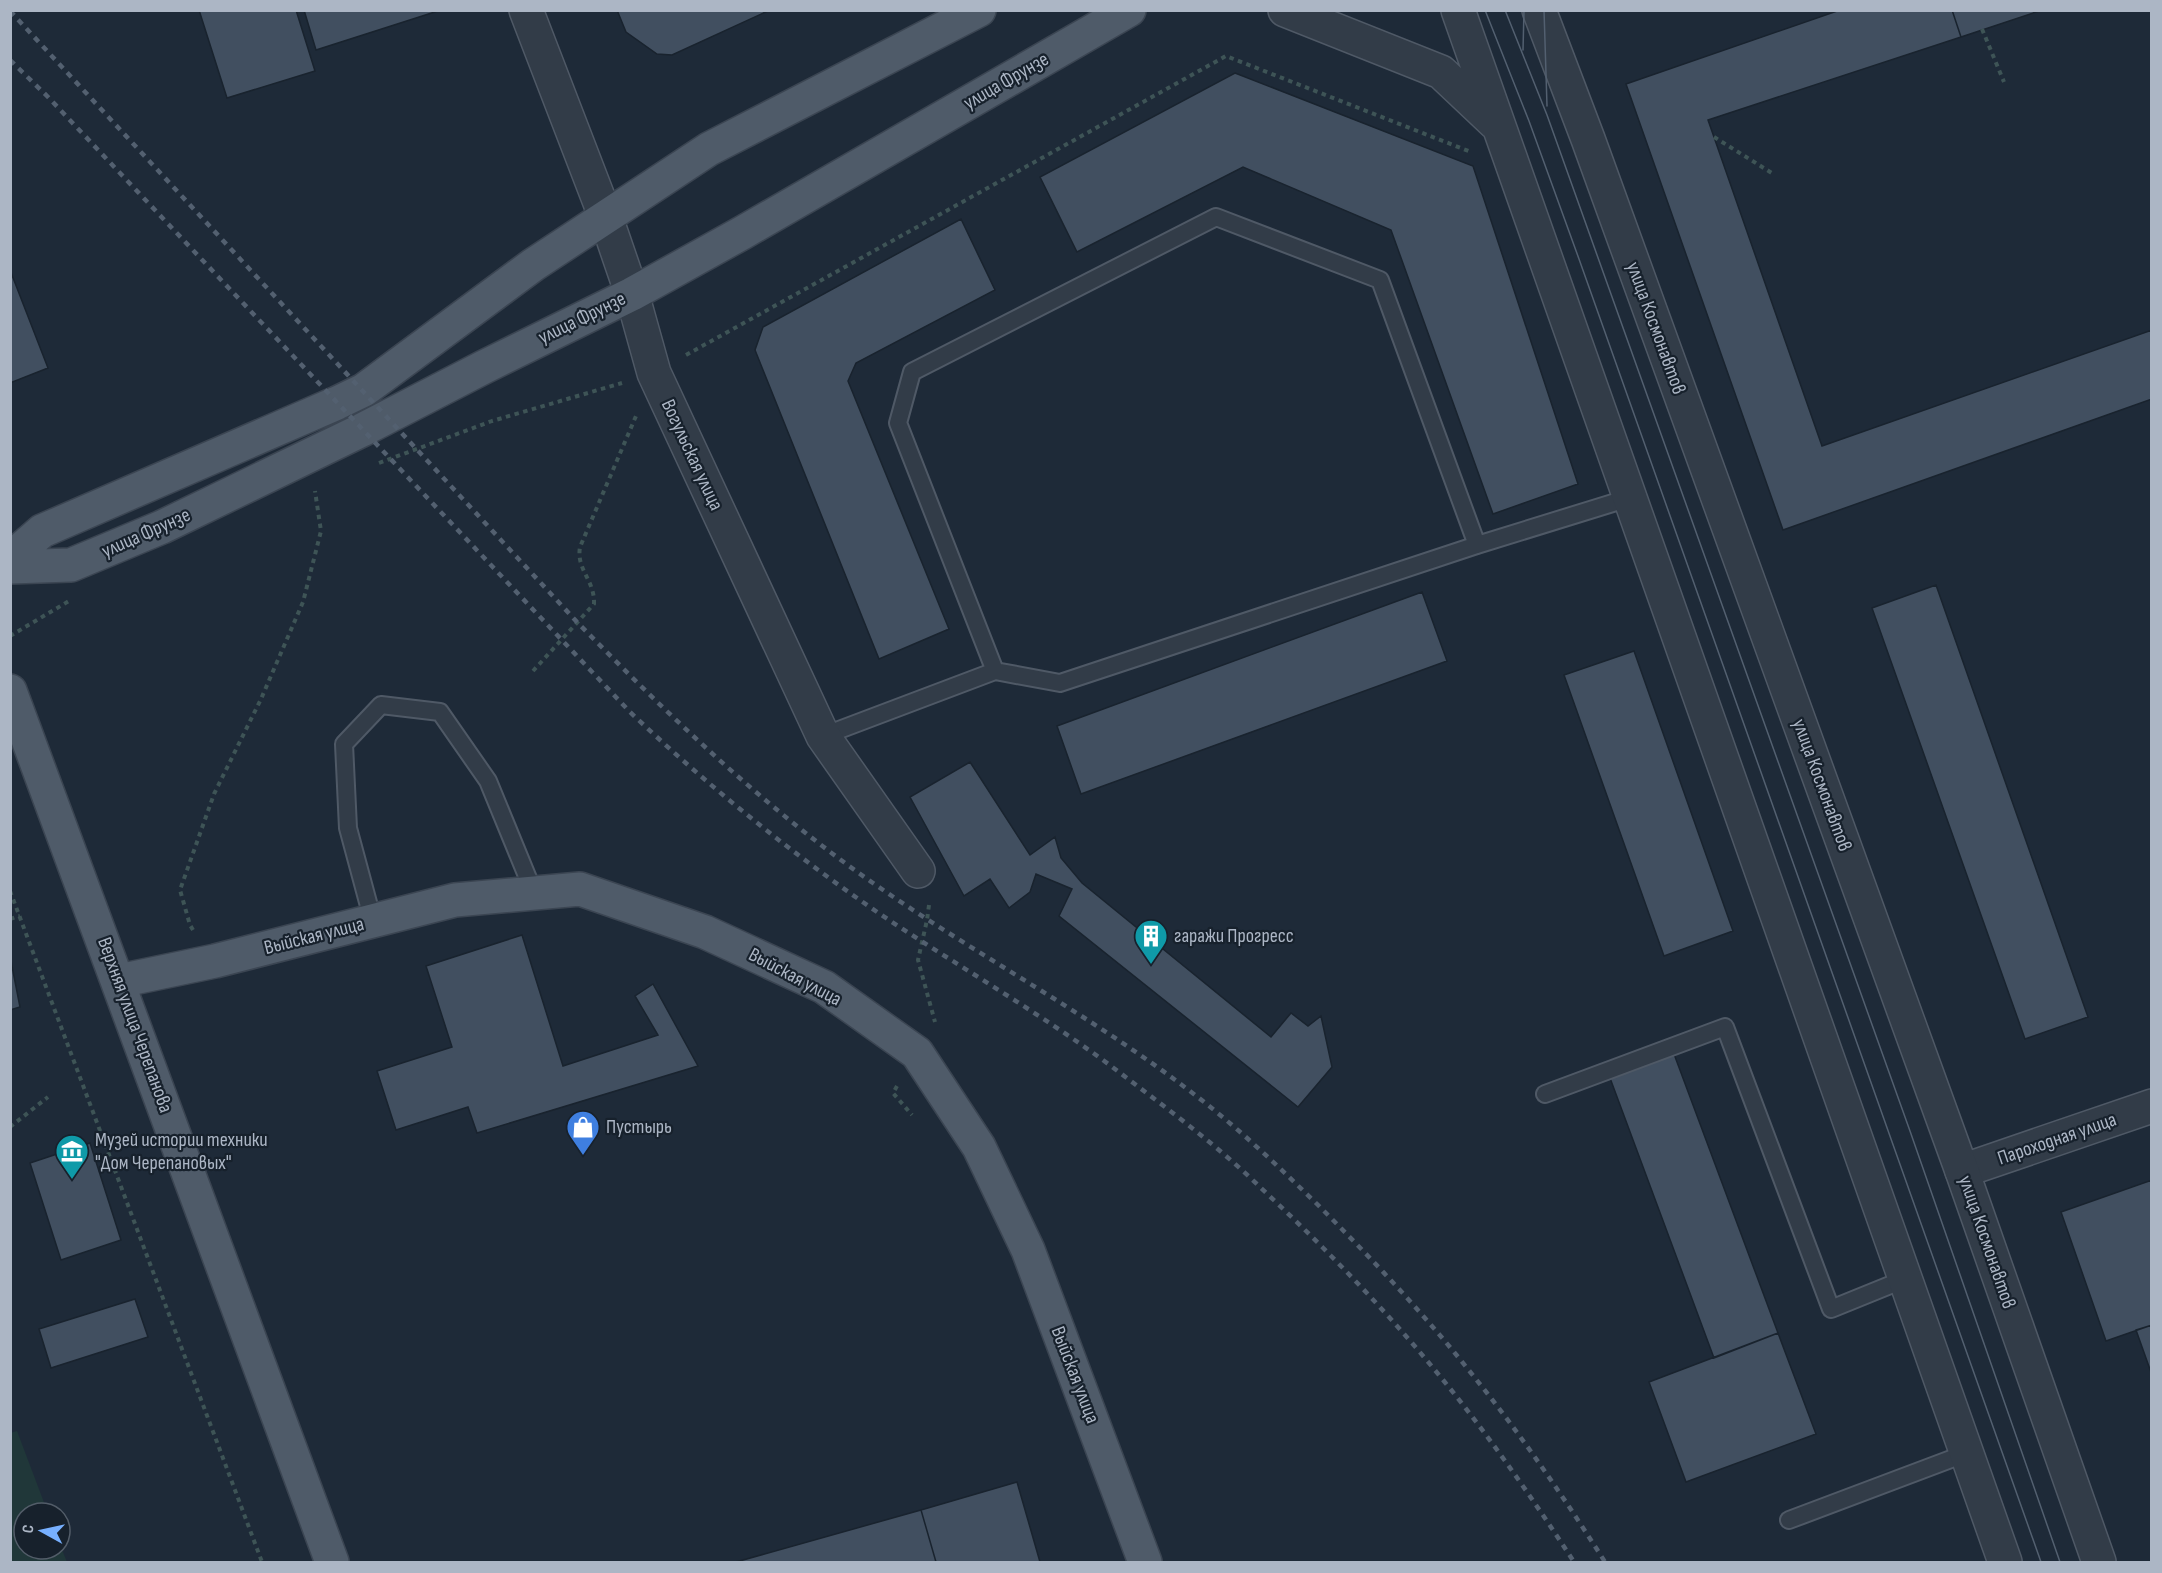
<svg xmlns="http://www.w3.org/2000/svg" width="2162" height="1573" font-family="'Sofia Sans Condensed',sans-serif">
  <rect width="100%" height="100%" fill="#1e2a38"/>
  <path fill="#203739" d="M 17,1431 L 48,1513 L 24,1513 L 24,1549 L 60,1549 L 60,1545 L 67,1562 L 11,1562 L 10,1433 Z"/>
  <path fill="#414f60" stroke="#19232e" stroke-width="1.5" d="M 199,10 L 296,10 L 315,71 L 227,98 Z
    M 304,10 L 441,10 L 316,50 Z
    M 617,10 L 770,10 L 672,55 L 657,54 L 626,32 Z
    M 1840,10 L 1952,10 L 1961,37 L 1708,120 L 1822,446 L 2152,330 L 2152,399 L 1783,530 L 1626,84 Z
    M 1952,10 L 2042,10 L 1961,37 Z
    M 1235,73 L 1473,166 L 1578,484 L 1493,514 L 1391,230 L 1243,167 L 1077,252 L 1040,177 Z
    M 961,219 L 995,290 L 856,363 L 848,381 L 949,629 L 879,659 L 755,350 L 763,327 Z
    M 10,270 L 48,368 L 10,383 Z
    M 1936,585 L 2088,1017 L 2025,1039 L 1872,608 Z
    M 1422,592 L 1447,661 L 1081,794 L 1057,726 Z
    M 1634,651 L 1733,931 L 1664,956 L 1564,675 Z
    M 970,762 L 1030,855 L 1055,837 L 1061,858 L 1082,883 L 1271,1037 L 1291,1013 L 1308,1026 L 1321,1016 L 1332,1067 L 1298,1107 L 1059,916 L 1072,889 L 1036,874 L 1030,892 L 1009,908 L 990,879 L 964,896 L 910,797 Z
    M 522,935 L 563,1066 L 658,1035 L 635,996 L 653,984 L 698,1066 L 477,1133 L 468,1107 L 396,1130 L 377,1071 L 452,1047 L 426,966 Z
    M 10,956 L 20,1007 L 10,1010 Z
    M 1674,1054 L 1778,1333 L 1714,1358 L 1610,1078 Z
    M 90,1143 L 121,1240 L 61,1260 L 30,1163 Z
    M 2152,1180 L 2152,1325 L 2106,1341 L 2061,1212 Z
    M 135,1299 L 148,1337 L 51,1368 L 39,1329 Z
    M 2152,1325 L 2152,1375 L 2136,1330 Z
    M 1778,1333 L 1816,1434 L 1686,1482 L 1649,1382 Z
    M 1017,1482 L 1040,1562 L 936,1562 L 921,1510 Z
    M 921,1510 L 936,1562 L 736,1562 Z"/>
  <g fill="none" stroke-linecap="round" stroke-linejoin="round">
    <defs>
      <path id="service" d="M 995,671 L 898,423 L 912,372 L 1216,217 L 1380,280 L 1477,545
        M 823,736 L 995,671 L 1060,683 L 1477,545 L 1629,498
        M 373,921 L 348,828 L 344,744 L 381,705 L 440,712 L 488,781 L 534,893
        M 1545,1094 L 1725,1027 L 1831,1309 L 1905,1279
        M 1789,1520 L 1967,1453"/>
      <path id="minor" d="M 526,10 L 606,218 L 632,294 L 654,373 L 823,736 L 918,871
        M 1962,1171 L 2152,1106"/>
      <path id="tertiary" d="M 1285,10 L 1441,72 L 1495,123
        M 1458,10 L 2005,1562
        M 1539,10 L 1588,139 L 1962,1171 L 2099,1562"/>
      <path id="primary" d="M 10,559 L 42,531 L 337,403 L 364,390 L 533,265 L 709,149 L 979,10
        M 10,567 L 71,565 L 162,527 L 362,430 L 484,367 L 632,294 L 742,233 L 1129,10
        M 10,691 L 332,1562
        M 119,981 L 215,961 L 455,900 L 580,889 L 705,932 L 824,987 L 917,1053 L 979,1147 L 1028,1250 L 1145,1562"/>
    </defs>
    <use href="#service" stroke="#4f5966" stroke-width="20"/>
    <use href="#minor" stroke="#4f5966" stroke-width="36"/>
    <use href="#tertiary" stroke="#4f5966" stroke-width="36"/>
    <use href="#primary" stroke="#3b4552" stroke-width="36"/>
    <path stroke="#3e5456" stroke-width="4" stroke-dasharray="4.5 4.5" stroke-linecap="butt" d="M 1982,29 L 2004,82
      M 1714,137 L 1775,175
      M 686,355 L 1226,56 L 1471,152
      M 379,463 L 492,421 L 622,383
      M 10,636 L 69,601
      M 533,671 L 594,604 C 595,580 576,570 580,547 L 636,416
      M 10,891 L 262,1562
      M 929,905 L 927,920 L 918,960 L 935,1022
      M 10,919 L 20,916
      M 193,930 L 190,925 L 180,890 L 214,794 L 261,699 L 303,602 L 321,531 L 315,491
      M 897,1086 L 893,1093 L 912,1115
      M 10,1127 L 48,1097"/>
    <use href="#service" stroke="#323c48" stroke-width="16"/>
    <use href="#minor" stroke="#323c48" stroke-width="33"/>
    <use href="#tertiary" stroke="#323c48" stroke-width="33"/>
    <use href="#primary" stroke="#4f5b69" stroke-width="33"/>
    <path stroke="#536070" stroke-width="1.5" d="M 1485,10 L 1529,121 L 1579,259 L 2041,1562
      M 1505,10 L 1547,115 L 1910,1131 L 2060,1562
      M 1544,10 L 1547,106
      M 1523,50 L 1524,10"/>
    <path stroke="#536070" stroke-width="4.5" stroke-dasharray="6 6" stroke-linecap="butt" d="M 10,11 L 577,622 C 669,716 765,808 873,883 C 985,961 1108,1024 1214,1110 C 1251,1140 1284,1172 1318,1205 C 1373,1260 1427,1317 1475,1378 C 1522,1436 1565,1499 1605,1562
      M 10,60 L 48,97 L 630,712 C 708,786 791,853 880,914 C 956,965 1037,1011 1111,1066 C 1162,1105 1215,1143 1261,1188 C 1322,1245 1381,1305 1434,1369 C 1485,1430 1531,1496 1574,1562"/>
  </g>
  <defs>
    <symbol id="building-pin" viewBox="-11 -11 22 30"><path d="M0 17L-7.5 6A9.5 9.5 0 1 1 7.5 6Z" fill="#0f9aa8" stroke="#17212c"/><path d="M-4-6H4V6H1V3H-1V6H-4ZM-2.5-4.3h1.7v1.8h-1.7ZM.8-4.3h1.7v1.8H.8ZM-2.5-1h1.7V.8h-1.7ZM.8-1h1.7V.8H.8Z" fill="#fff"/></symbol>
    <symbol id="shop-pin" viewBox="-11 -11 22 30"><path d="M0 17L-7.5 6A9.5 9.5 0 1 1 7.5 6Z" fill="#3f7fe0" stroke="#17212c"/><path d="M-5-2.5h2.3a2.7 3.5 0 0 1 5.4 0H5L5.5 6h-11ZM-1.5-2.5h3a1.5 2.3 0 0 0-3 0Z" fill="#fff"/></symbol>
    <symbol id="museum-pin" viewBox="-11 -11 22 30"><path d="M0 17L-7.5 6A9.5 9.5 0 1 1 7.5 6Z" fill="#0f9aa8" stroke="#17212c"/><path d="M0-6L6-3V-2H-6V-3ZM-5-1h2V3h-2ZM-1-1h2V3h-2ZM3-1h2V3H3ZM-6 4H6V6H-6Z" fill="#fff"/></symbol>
  </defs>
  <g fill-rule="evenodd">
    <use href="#building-pin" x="1132" y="917" width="38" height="52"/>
    <use href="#shop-pin" x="564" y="1108" width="38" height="52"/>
    <use href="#museum-pin" x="53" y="1132" width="38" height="52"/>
  </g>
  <g text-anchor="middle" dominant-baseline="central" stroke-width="4.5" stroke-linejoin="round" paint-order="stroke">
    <g font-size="20" fill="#acb6c5" stroke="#17212c">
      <text transform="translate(1006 81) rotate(-30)">улица Фрунзе</text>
      <text transform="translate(582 318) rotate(-26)">улица Фрунзе</text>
      <text transform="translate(1656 328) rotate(70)">улица Космонавтов</text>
      <text transform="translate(692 455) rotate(65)">Вогульская улица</text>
      <text transform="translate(146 533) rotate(-24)">улица Фрунзе</text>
      <text transform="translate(1822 785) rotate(70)">улица Космонавтов</text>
      <text transform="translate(314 936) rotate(-14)">Выйская улица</text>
      <text transform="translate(795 977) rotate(28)">Выйская улица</text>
      <text transform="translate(135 1025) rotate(70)">Верхняя улица Черепанова</text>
      <text transform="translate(2057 1139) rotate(-19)">Пароходная улица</text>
      <text transform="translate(1987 1242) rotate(71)">улица Космонавтов</text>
      <text transform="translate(1075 1375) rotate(69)">Выйская улица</text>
    </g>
    <g font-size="20" fill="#acb6c5" stroke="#17212c" text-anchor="start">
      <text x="1174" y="936">гаражи Прогресс</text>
      <text x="606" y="1127">Пустырь</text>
      <text x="95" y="1140">Музей истории техники<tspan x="95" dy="23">"Дом Черепановых"</tspan></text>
    </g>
  </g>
  <rect width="2162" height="1573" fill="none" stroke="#acb6c5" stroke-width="24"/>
  <g transform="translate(42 1531) rotate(278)"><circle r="28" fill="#17212c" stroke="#535d69" stroke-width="1.5"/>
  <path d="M0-4.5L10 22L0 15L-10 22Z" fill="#77b0ff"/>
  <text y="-9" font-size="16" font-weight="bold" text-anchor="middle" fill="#acb6c5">С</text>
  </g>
</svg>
